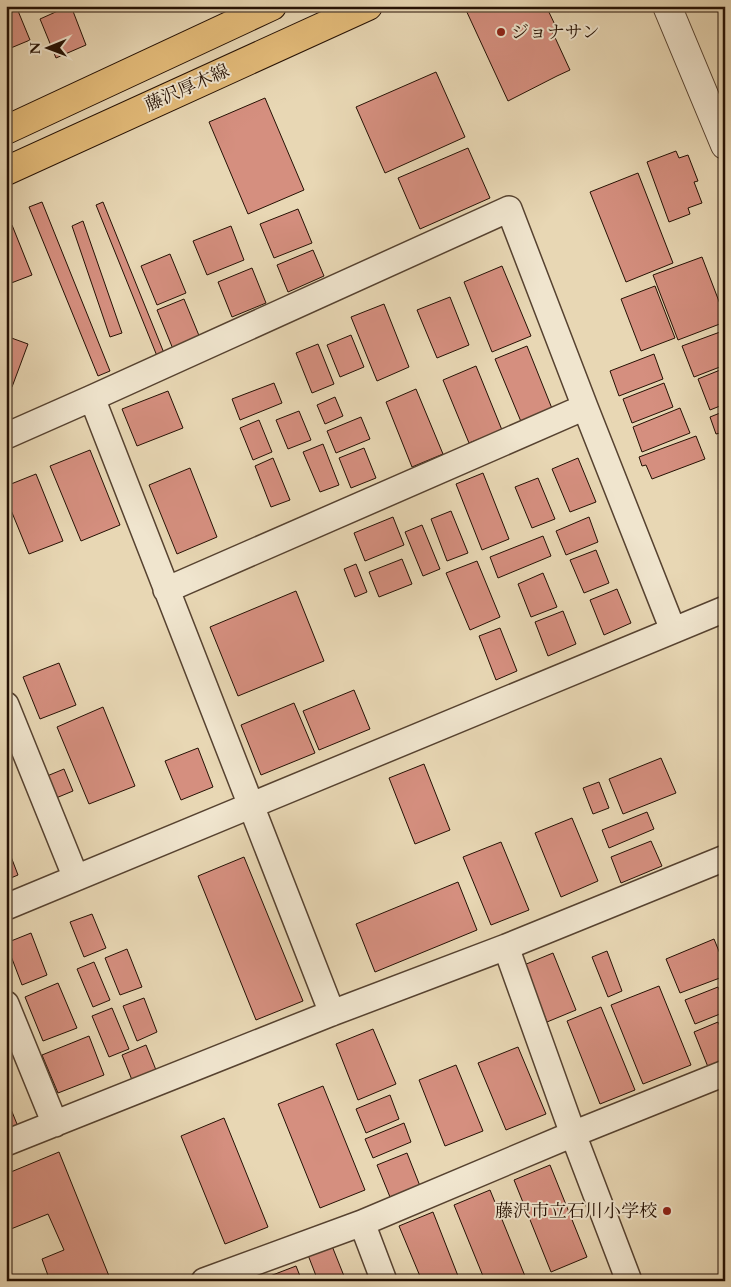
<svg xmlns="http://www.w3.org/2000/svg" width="731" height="1287" font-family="Cardo,'Noto Serif JP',serif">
  <rect width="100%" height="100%" fill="#e8d7b4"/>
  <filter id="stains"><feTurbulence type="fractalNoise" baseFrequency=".004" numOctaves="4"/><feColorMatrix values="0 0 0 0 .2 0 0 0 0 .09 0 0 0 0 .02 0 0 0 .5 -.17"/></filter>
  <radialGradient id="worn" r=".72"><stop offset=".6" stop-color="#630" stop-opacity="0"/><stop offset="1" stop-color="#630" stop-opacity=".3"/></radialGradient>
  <path fill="#d58f7f" stroke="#251104" d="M 6,6 L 16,6 L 30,40 L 6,50 Z
    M 69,6 L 71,6 L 86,45 L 56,58 L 40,19 Z
    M 468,6 L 546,6 L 557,29 L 552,31 L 570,70 L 557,76 L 508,101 L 465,8 Z
    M 436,72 L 465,137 L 385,173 L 356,107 Z
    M 265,98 L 304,190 L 248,214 L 209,122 Z
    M 468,148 L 490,198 L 420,229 L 398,178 Z
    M 676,151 L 679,158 L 688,155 L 698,181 L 694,182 L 702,203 L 688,208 L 690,214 L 669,222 L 647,162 Z
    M 638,173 L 673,263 L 626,282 L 590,192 Z
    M 42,202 L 110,371 L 98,376 L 29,207 Z
    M 103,202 L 164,353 L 157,356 L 96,205 Z
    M 298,209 L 312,243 L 274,258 L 260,224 Z
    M 83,221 L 122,333 L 110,337 L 72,226 Z
    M 12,225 L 32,275 L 6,285 L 6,227 Z
    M 231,226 L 244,260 L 207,275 L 193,241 Z
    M 313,250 L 324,276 L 288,292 L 277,265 Z
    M 170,254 L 186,293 L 157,305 L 141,266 Z
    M 702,257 L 725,317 L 725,322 L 678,340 L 653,275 Z
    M 502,266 L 531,336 L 492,352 L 464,282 Z
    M 252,268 L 266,303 L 232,317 L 218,282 Z
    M 655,286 L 675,338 L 641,351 L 621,299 Z
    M 450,297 L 469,345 L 437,358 L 417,310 Z
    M 184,299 L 200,338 L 173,349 L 157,310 Z
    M 384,304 L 409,367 L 377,381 L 351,317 Z
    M 720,332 L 725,344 L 725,365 L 694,377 L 682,346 Z
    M 351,335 L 364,367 L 340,377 L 327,345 Z
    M 6,336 L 28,344 L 12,387 L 6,385 Z
    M 318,344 L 334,384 L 312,393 L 296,353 Z
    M 527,346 L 553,411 L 522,424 L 495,359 Z
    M 654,354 L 663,379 L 619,396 L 610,371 Z
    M 476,366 L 502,430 L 469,443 L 443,380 Z
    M 725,368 L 725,404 L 710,410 L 698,379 Z
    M 274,383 L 282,403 L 240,420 L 232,399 Z
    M 664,383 L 673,407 L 632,423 L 623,399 Z
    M 416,389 L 443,454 L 412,467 L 386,402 Z
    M 168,391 L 183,428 L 137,446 L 122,409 Z
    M 335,397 L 343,416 L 325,424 L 317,405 Z
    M 680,408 L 690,433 L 642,452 L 633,427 Z
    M 299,411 L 311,440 L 288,449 L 276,420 Z
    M 725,411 L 725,456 L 721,447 L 724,445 L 720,433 L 716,434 L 710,417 Z
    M 361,417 L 370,439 L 336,453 L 327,431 Z
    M 259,420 L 272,452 L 253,460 L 240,428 Z
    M 696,436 L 705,459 L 652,479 L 646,465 L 642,466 L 639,457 Z
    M 323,444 L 339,485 L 320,492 L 303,452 Z
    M 364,448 L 376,478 L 351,488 L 339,458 Z
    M 90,450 L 120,525 L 81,541 L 50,466 Z
    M 273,458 L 290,500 L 271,507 L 255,466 Z
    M 578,458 L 596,502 L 570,512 L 552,469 Z
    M 190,468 L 217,537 L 177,554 L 149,485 Z
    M 483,473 L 509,539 L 482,550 L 456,484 Z
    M 36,474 L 63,541 L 29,554 L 6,498 L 6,486 Z
    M 538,478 L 555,519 L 532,528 L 515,487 Z
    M 451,511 L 468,553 L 447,561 L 431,519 Z
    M 393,517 L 404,545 L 365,561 L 354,533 Z
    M 589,517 L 598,542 L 566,555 L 556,531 Z
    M 422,525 L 440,569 L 423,576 L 405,532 Z
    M 543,536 L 551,556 L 498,578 L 490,557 Z
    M 596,550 L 609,583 L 584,593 L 570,560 Z
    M 402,559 L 412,584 L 379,597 L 369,572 Z
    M 477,561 L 500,617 L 470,630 L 446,573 Z
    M 356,564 L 367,592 L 355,597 L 344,569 Z
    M 543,573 L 557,607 L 531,617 L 518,584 Z
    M 617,589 L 631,623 L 604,635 L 590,600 Z
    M 296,591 L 324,661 L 238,696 L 210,627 Z
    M 563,611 L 576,644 L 548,656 L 535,622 Z
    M 500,628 L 517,671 L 496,680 L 479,636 Z
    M 59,663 L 76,705 L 40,719 L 23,677 Z
    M 354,690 L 370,729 L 319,750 L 303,711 Z
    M 294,703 L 315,753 L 261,775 L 241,725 Z
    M 103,707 L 135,786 L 89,804 L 57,727 Z
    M 198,748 L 213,787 L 181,800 L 165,761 Z
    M 661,758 L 676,793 L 623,814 L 609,779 Z
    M 424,764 L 450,830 L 415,844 L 389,778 Z
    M 64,769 L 73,791 L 56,798 L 47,776 Z
    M 599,782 L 609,808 L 593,814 L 583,788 Z
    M 647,812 L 654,829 L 609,848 L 602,830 Z
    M 572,818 L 598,881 L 561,897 L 535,833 Z
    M 651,841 L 662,866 L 621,883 L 611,857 Z
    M 501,842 L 529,910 L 491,925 L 463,857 Z
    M 10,854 L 18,875 L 6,880 L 6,855 Z
    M 244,857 L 303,1001 L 256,1020 L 198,876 Z
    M 458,882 L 477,930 L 375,972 L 356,924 Z
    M 92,914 L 106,948 L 84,957 L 70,922 Z
    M 31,933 L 47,975 L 22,985 L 6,943 Z
    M 714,939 L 725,966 L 725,976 L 680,993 L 666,959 Z
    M 127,949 L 142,987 L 120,995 L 105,958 Z
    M 607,951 L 622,991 L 608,997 L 592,957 Z
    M 553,953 L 576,1010 L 547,1022 L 524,965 Z
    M 94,962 L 110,1000 L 93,1007 L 77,969 Z
    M 58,983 L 77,1028 L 43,1041 L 25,997 Z
    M 659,986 L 691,1065 L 643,1084 L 611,1005 Z
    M 718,987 L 725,1004 L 725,1012 L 695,1024 L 685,1000 Z
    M 144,998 L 157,1032 L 137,1041 L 123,1006 Z
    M 601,1007 L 635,1090 L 600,1104 L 567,1021 Z
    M 112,1008 L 129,1049 L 109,1057 L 92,1016 Z
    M 718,1022 L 725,1038 L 725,1060 L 708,1067 L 694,1032 Z
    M 373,1029 L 396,1084 L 358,1100 L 336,1044 Z
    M 89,1036 L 104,1075 L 58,1093 L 42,1055 Z
    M 146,1045 L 158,1075 L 134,1085 L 122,1055 Z
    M 518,1047 L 546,1114 L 506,1130 L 478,1063 Z
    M 456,1065 L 483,1131 L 445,1146 L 419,1080 Z
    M 323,1086 L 365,1190 L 320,1208 L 278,1104 Z
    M 390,1095 L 399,1119 L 366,1133 L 356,1109 Z
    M 6,1097 L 19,1129 L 6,1135 Z
    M 224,1118 L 268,1227 L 225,1244 L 181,1136 Z
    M 404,1123 L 411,1142 L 373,1158 L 365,1139 Z
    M 59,1152 L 111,1281 L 50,1281 L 42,1259 L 64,1250 L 48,1214 L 6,1231 L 6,1174 Z
    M 407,1153 L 420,1186 L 390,1197 L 377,1165 Z
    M 550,1165 L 587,1257 L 551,1272 L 514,1180 Z
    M 490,1190 L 527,1281 L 485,1281 L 454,1205 Z
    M 433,1212 L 460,1281 L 422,1281 L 399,1226 Z
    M 332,1246 L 346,1281 L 318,1281 L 308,1255 Z
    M 296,1266 L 302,1281 L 272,1281 L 270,1276 Z"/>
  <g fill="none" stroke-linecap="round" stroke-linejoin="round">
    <defs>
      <path id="minor" d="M 92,398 L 332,1013
        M 6,436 L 92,398 L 509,209 L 585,407 L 673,630
        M 166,590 L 585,407
        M 6,705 L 76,878
        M 6,907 L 725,609
        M 506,947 L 573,1134 L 629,1281
        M 6,1004 L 55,1124
        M 6,1143 L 332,1013 L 506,947 L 725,858
        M 362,1223 L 384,1281
        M 204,1281 L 362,1223 L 573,1134 L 725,1073"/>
      <path id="tertiary" d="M 667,6 L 725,145"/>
      <path id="primary" d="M 6,130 L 272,6
        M 6,171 L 368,6"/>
    </defs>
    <use href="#minor" stroke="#564230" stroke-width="28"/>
    <use href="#tertiary" stroke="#564230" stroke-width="30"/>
    <use href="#primary" stroke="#251104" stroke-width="30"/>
    <use href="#minor" stroke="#f0e5ce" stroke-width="25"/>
    <use href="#tertiary" stroke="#f0e5ce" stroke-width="28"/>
    <use href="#primary" stroke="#e4bc7a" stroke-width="28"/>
  </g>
  <g fill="#8f2418" stroke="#f0e5ce" stroke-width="2">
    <circle cx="501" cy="32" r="5"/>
    <circle cx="667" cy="1211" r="5"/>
  </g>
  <g text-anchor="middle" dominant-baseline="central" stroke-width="4" stroke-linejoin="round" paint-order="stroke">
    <g font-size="18" fill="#251104" stroke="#f0e5ce" text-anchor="start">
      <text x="511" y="32">ジョナサン</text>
      <text x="657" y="1211" text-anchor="end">藤沢市立石川小学校</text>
    </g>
    <g font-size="18" fill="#251104" stroke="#f0e5ce">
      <text transform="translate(187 88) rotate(-24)">藤沢厚木線</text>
    </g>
  </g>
  <rect width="731" height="1287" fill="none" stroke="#e8d7b4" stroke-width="25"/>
  <rect x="8" y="8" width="716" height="1272" fill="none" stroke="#251104" stroke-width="2.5"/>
  <rect x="12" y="12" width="706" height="1262" fill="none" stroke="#251104"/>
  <g transform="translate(48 48) rotate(269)" stroke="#f0e5ce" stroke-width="4" paint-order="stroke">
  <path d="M0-4L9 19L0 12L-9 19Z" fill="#251104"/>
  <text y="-8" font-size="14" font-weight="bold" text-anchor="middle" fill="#251104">N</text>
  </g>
  <rect width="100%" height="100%" filter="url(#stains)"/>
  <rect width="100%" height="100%" fill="url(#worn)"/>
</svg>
